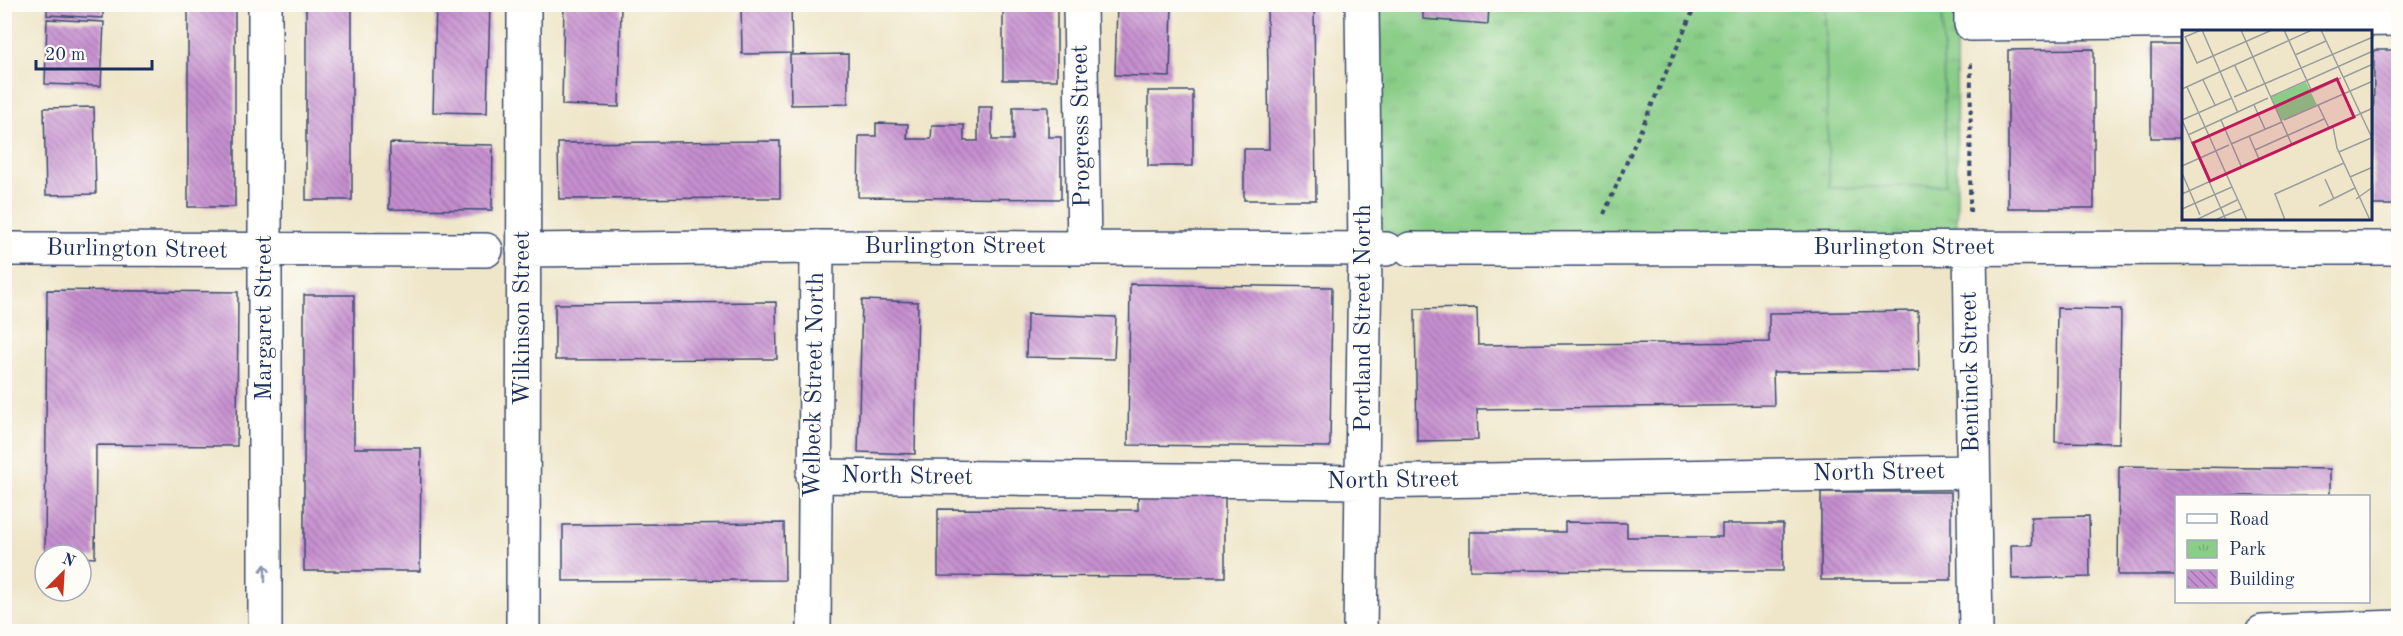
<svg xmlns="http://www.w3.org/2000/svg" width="2403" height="636" font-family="'Old Standard TT',serif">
  <defs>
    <pattern id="park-tufts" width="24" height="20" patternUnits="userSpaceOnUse" patternTransform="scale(1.5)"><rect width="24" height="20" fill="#89cd87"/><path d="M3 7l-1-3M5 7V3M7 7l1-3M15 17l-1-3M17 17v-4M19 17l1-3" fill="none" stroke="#76b077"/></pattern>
    <pattern id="building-back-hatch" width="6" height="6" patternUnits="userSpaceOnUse" patternTransform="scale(1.5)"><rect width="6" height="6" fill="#c68fcf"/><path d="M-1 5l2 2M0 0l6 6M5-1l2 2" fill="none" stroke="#a075ab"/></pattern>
  </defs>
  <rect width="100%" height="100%" fill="#fdfcf7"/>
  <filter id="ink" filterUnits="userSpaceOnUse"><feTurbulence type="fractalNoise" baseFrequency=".0167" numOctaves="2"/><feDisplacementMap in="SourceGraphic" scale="12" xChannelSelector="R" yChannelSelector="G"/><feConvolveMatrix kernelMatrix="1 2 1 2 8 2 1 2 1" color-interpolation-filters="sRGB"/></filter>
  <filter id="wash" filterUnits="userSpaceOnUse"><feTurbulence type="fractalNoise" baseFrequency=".008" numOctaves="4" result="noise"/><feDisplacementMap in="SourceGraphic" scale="24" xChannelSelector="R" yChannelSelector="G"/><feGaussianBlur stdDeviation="1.35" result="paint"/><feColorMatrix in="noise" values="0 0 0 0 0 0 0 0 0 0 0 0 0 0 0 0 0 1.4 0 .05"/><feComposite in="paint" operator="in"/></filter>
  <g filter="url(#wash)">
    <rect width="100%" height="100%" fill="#efe6c9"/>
    <path fill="url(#park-tufts)" stroke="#527e72" stroke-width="1.5" d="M 1368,5 L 1956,5 L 1957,237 L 1364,238 Z"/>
    <path fill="#89cd87" stroke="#527e72" stroke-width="1.5" d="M 1825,5 L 1942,5 L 1946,185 L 1829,188 Z"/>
    <g id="blocks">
      <path fill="url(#building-back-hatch)" d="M 47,4 L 103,4 L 103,18 L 47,15 Z
        M 188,4 L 235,4 L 235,207 L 188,207 Z
        M 306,4 L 352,4 L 352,200 L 306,200 Z
        M 436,4 L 490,4 L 487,113 L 433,112 Z
        M 564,4 L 621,4 L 619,107 L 562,105 Z
        M 741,4 L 791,4 L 792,53 L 742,54 Z
        M 1003,4 L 1057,4 L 1057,80 L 1003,80 Z
        M 1117,4 L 1172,4 L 1170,77 L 1115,75 Z
        M 1267,4 L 1314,4 L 1316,200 L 1244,200 L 1244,149 L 1269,149 Z
        M 1423,4 L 1489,4 L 1488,24 L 1423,19 Z
        M 47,19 L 104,22 L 101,86 L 45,84 Z
        M 2151,45 L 2184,45 L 2184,138 L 2151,138 Z
        M 2094,49 L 2094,208 L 2008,208 L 2008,50 Z
        M 2374,50 L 2398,50 L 2398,205 L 2373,205 Z
        M 848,54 L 848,104 L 791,105 L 790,55 Z
        M 1148,91 L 1193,91 L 1193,166 L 1148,166 Z
        M 94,107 L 96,194 L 46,195 L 44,108 Z
        M 978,107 L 992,107 L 992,140 L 1013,140 L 1013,107 L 1048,107 L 1048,137 L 1061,137 L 1061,199 L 858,197 L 859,136 L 876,136 L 876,123 L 908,124 L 907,139 L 931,139 L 932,125 L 964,125 L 964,141 L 978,141 Z
        M 780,141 L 780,198 L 559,199 L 558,143 Z
        M 390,143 L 493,145 L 492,210 L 389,209 Z
        M 1130,284 L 1332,287 L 1330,447 L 1128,445 Z
        M 47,290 L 238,292 L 237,446 L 96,445 L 95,558 L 45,555 Z
        M 304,295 L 354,295 L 354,448 L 421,448 L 420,571 L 304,571 Z
        M 862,300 L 918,302 L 915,454 L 858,452 Z
        M 776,302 L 777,359 L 555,360 L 555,304 Z
        M 1477,308 L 1478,345 L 1769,342 L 1769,313 L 1918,311 L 1919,371 L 1773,372 L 1774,405 L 1477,409 L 1478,440 L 1417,441 L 1415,309 Z
        M 2057,308 L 2121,309 L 2119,443 L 2055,442 Z
        M 1027,314 L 1116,317 L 1114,359 L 1026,357 Z
        M 2119,466 L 2330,469 L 2330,496 L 2176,496 L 2176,575 L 2118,575 Z
        M 1821,492 L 1951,492 L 1951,580 L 1821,580 Z
        M 1138,494 L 1225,494 L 1225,577 L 938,576 L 938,509 L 1138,510 Z
        M 2089,516 L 2090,577 L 2012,579 L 2011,545 L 2032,545 L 2031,517 Z
        M 1565,522 L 1627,523 L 1627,537 L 1722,537 L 1722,524 L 1783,524 L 1783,571 L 1470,570 L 1470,532 L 1565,532 Z
        M 784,523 L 785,580 L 563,581 L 563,525 Z"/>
    </g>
  </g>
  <g filter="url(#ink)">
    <use href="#blocks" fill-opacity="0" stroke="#3b4a6e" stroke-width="1.5"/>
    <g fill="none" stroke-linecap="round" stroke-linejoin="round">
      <defs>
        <path id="minor" d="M 265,4 L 265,632
          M 1080,4 L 1084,248
          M 1971,4 L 1971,24 L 2398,19
          M 1970,248 L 1976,632
          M 4,249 L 486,250
          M 1410,249 L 2398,248
          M 523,250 L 817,247 L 1386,249
          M 813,476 L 1362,482 L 1972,472
          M 523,632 L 524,4
          M 814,632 L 817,247
          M 1360,632 L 1365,249 L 1362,4
          M 2262,632 L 2398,627"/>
      </defs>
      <use href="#minor" stroke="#3b4a6e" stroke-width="36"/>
      <path stroke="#3b4a6e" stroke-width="4" stroke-dasharray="4.5 4.5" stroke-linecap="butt" d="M 1970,212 L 1971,60
        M 1604,214 L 1696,4"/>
      <use href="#minor" stroke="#fff" stroke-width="33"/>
    </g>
    <defs><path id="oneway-shaft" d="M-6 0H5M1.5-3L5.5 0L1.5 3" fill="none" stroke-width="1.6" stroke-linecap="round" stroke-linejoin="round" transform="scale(1.5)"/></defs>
    <use stroke="#8d97ae" href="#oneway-shaft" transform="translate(265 573) rotate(-90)"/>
  </g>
  <g text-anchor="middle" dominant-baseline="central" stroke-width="4.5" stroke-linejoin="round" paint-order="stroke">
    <g font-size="24" fill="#1b2f5e" stroke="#fdfcf7">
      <text transform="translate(1082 126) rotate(-91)">Progress Street</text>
      <text x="955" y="247">Burlington Street</text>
      <text x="1904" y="248">Burlington Street</text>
      <text transform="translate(137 250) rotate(1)">Burlington Street</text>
      <text transform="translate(265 318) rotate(-90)">Margaret Street</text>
      <text transform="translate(523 318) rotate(-90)">Wilkinson Street</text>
      <text transform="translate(1364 318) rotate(-90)">Portland Street North</text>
      <text transform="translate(1971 372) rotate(-91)">Bentinck Street</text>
      <text transform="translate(815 385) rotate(-89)">Welbeck Street North</text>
      <text transform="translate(1879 473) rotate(-1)">North Street</text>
      <text transform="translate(907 477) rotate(1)">North Street</text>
      <text transform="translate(1393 481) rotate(-1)">North Street</text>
    </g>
  </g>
  <g transform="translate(2182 30)">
    <rect width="190" height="190" fill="#efe6c9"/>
    <path d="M 124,52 L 135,75 L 99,91 L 89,67 Z" fill="#89cd87"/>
    <path fill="none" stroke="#9a9d9e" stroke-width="1.5" d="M 19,0 L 3,7 L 15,33 L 90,0M 20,0 L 56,83M 59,0 L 110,115M 102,0 L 130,62 L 159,48M 139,0 L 191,110M 113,25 L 144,11M 53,36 L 65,61M 162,47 L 191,34M 21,50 L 33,75M 5,57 L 65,190M 0,59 L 130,0M 52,67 L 191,7M 88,67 L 191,21M 72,75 L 83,99M 136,75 L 147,98M 0,90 L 44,190M 0,90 L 50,68M 39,90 L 60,138M 102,90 L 191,51M 151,97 L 155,118 L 188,190M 6,105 L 86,68M 67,106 L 77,129M 49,114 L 100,92M 73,120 L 142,89M 157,122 L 189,108M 0,136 L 47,115M 0,143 L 18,185M 168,147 L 191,137M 143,149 L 152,169M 0,164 L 191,78M 174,169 L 191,157M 137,176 L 173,158M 0,179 L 50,157M 14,190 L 55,170M 33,190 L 59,179M 103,190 L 93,164 L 162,133"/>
    <path fill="#c2185b" fill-opacity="0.15" stroke="#c2185b" stroke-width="3" d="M 155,49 L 172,87 L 28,151 L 11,113 Z"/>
    <rect width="190" height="190" fill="none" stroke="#1b2f5e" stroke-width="3"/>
  </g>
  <rect width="2403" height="636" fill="none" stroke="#fdfcf7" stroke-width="24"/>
  <rect x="2175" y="495" width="195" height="108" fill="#fdfcf7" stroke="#a3aaba" stroke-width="1.5"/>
  <rect x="2187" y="514" width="30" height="9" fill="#ffffff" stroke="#a3aaba" stroke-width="1.5"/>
  <text x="2229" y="525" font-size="18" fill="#1b2f5e">Road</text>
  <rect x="2187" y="540" width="30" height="18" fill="url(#park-tufts)" stroke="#a3aaba" stroke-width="1.5"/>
  <text x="2229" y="555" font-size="18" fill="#1b2f5e">Park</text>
  <rect x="2187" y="570" width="30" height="18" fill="url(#building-back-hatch)" stroke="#a3aaba" stroke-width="1.5"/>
  <text x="2229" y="585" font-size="18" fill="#1b2f5e">Building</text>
  <g transform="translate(63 573) rotate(24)"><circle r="28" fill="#fdfcf7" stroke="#a3aaba" stroke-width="1.5"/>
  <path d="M0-4.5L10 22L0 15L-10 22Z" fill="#c8321e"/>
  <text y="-9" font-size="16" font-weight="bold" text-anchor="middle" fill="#1b2f5e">N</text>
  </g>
  <path d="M36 60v9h116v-9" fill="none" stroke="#1b2f5e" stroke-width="3"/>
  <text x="45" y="60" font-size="18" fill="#1b2f5e" stroke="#fdfcf7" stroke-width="4.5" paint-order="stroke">20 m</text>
</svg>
